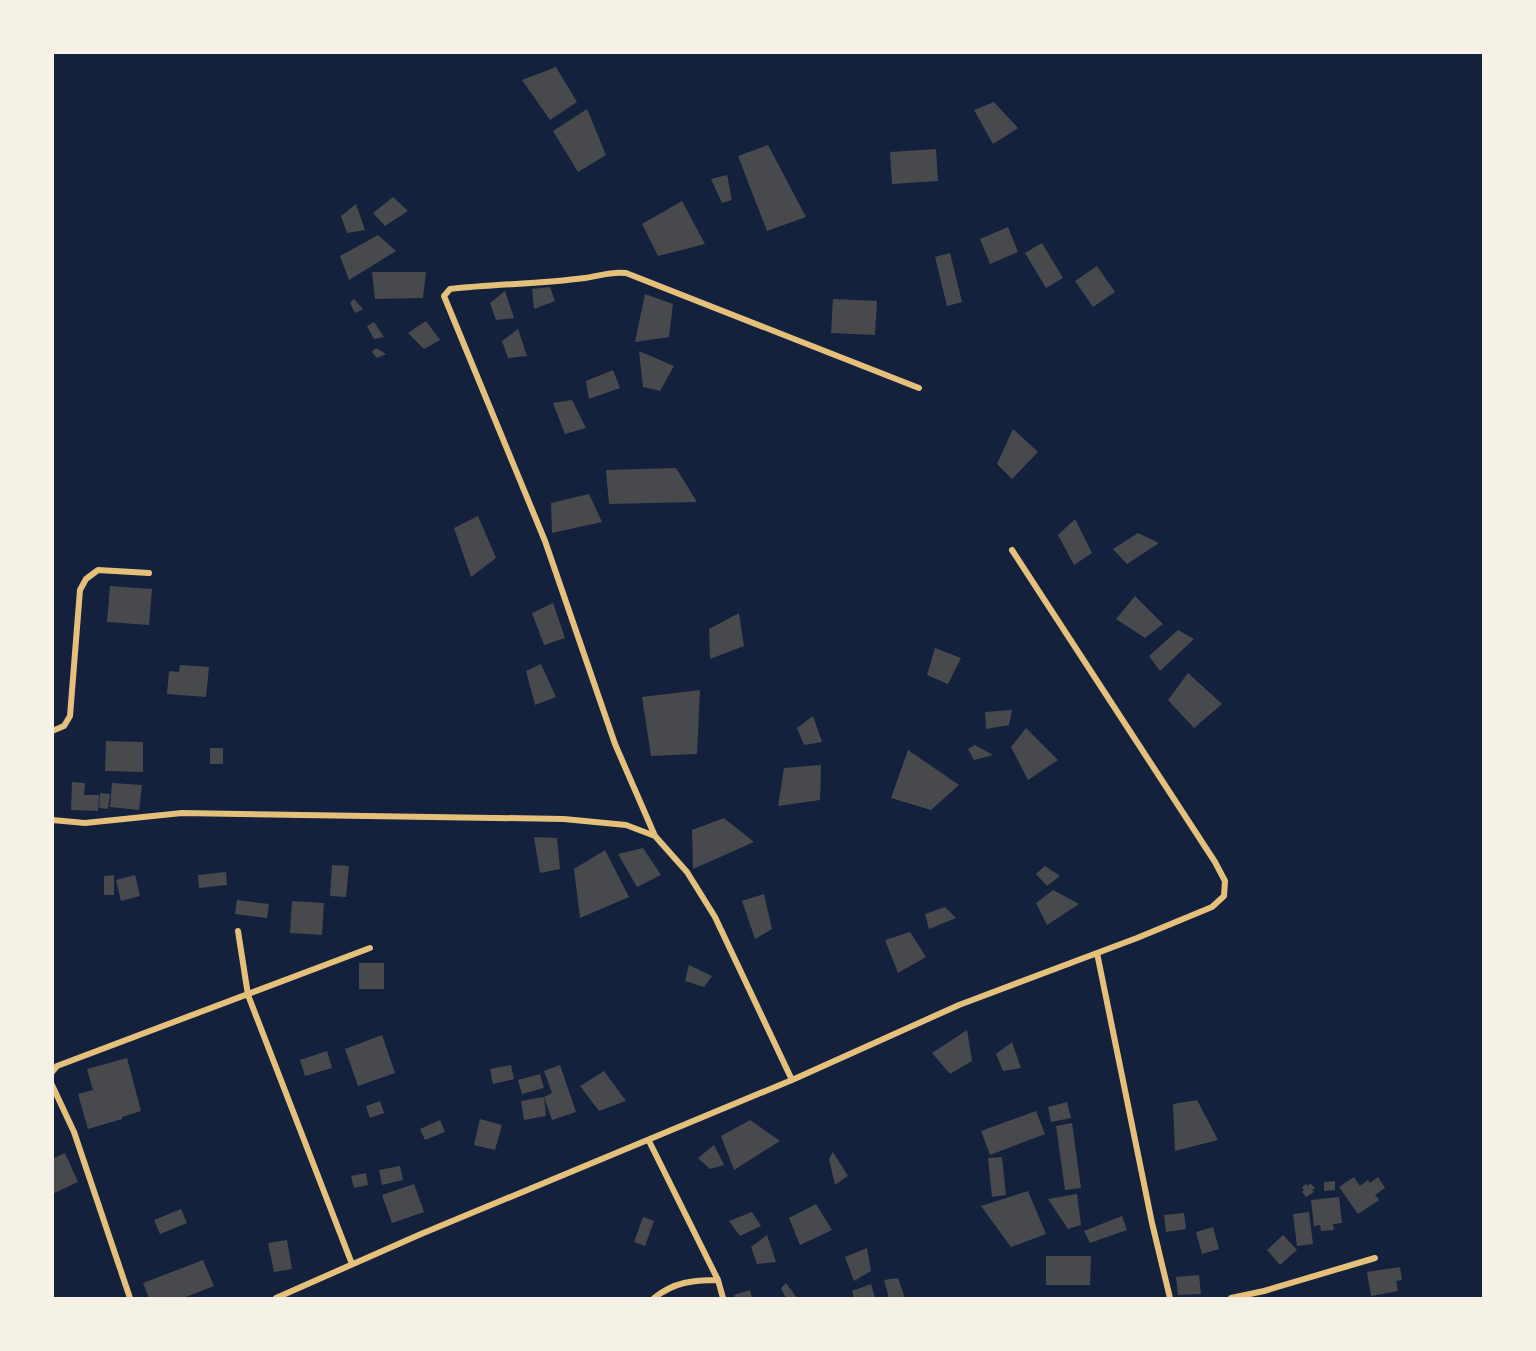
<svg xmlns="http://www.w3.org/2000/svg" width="1536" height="1351" font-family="Commissioner,sans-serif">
  <rect width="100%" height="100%" fill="#14213d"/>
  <path fill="#48494c" d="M 556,67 L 577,102 L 550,120 L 522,80 Z
    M 994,102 L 1018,128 L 993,144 L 974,110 Z
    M 587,109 L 606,155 L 578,172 L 553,131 Z
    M 768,145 L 806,217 L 767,231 L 738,156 Z
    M 936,149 L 938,181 L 892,184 L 890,152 Z
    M 727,175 L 732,200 L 722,203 L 711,179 Z
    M 393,197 L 408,211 L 385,226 L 373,213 Z
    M 682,201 L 705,244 L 658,256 L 642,224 Z
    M 356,204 L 365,230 L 347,233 L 341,216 Z
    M 1008,227 L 1018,252 L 990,264 L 980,239 Z
    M 378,235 L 396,251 L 349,280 L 340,256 Z
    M 1042,243 L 1063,278 L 1046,288 L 1025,253 Z
    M 950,253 L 962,302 L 947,306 L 935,257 Z
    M 1097,266 L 1115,292 L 1093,307 L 1075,281 Z
    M 372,272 L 426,272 L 423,298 L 375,299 Z
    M 550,287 L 555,301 L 534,309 L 532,289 Z
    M 505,291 L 514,318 L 496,320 L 490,303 Z
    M 645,294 L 673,304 L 669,337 L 635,342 Z
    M 354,299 L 363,309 L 355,313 L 350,303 Z
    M 833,299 L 877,301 L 875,335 L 831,333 Z
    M 426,321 L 440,340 L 424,349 L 408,333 Z
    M 374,322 L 384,337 L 374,339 L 367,326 Z
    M 518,329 L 527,356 L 508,358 L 502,341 Z
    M 376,348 L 386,354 L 377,358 L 372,352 Z
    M 639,351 L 674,366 L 660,391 L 643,387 Z
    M 613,370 L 620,388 L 589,399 L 586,381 Z
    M 572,400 L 586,428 L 565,434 L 553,403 Z
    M 1013,429 L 1038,452 L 1012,479 L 997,464 Z
    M 676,468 L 697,502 L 609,504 L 606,470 Z
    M 589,494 L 602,522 L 552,533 L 551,503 Z
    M 478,516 L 496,558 L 471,577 L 454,528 Z
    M 1075,519 L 1092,553 L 1074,565 L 1058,535 Z
    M 1138,533 L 1159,543 L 1127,564 L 1113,549 Z
    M 110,586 L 152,589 L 149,625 L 107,622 Z
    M 1135,596 L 1163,624 L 1145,638 L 1116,619 Z
    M 553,603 L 565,638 L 544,645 L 532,613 Z
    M 739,613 L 744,646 L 710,659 L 709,629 Z
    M 1178,630 L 1194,639 L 1160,671 L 1149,656 Z
    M 935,648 L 961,658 L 948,684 L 927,675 Z
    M 541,664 L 556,697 L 535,705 L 526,671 Z
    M 180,665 L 209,667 L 206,697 L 167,694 L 169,671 L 179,672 Z
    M 1188,673 L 1222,704 L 1194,728 L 1168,700 Z
    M 700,690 L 697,754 L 651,756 L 642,697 Z
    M 1012,710 L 1009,725 L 986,729 L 985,712 Z
    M 813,716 L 822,742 L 804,745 L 797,728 Z
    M 1026,728 L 1058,760 L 1028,780 L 1011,747 Z
    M 106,741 L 143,742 L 143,772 L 105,771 Z
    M 975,745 L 993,755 L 974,760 L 968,749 Z
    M 210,748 L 223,748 L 223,764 L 210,764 Z
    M 908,750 L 959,785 L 931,810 L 891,798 Z
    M 821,765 L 820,800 L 778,806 L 784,768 Z
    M 72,782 L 85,783 L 84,795 L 99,795 L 98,811 L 71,810 Z
    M 112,783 L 142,785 L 139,810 L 110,807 Z
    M 100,793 L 110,794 L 108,809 L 99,808 Z
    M 724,818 L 754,842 L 693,869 L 692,830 Z
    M 534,837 L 557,838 L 560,869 L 540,873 Z
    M 643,848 L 661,875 L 637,887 L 618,854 Z
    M 605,850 L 629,897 L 580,918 L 574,869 Z
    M 332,865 L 349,866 L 346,897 L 330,896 Z
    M 1045,866 L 1060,876 L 1047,886 L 1036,874 Z
    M 226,872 L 227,885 L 199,888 L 198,875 Z
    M 114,875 L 114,895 L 104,895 L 104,876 Z
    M 135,875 L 140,896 L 121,901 L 116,880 Z
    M 1053,890 L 1079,904 L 1047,925 L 1036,903 Z
    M 764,894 L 772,929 L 755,939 L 742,901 Z
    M 237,900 L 269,904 L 267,918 L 235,914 Z
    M 292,901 L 324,903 L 322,935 L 290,933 Z
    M 945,907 L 956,918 L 929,929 L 925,914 Z
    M 910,932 L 926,957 L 898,973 L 885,940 Z
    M 359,963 L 384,963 L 384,989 L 359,989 Z
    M 689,965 L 712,976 L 704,987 L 685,981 Z
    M 967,1030 L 972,1061 L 950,1074 L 932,1053 Z
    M 382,1035 L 395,1073 L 358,1086 L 345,1049 Z
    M 1012,1042 L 1021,1068 L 1003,1071 L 996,1054 Z
    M 327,1051 L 332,1068 L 305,1076 L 300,1060 Z
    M 127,1058 L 141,1111 L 122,1117 L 122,1119 L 88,1129 L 78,1094 L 93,1090 L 87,1069 Z
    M 511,1065 L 514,1079 L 493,1084 L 490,1069 Z
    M 560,1065 L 576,1112 L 552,1120 L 544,1097 L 552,1093 L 544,1071 Z
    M 604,1071 L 626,1101 L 599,1111 L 580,1086 Z
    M 540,1074 L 544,1088 L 522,1094 L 518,1080 Z
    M 544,1097 L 546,1116 L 524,1120 L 521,1101 Z
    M 1197,1100 L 1218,1140 L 1175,1151 L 1173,1104 Z
    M 380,1101 L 384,1113 L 370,1118 L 366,1106 Z
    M 1067,1102 L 1071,1118 L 1051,1122 L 1048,1107 Z
    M 1036,1111 L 1045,1134 L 990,1155 L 981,1131 Z
    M 480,1119 L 502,1125 L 495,1150 L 474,1145 Z
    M 440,1120 L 445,1132 L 425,1140 L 420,1129 Z
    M 750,1120 L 780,1141 L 734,1170 L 721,1136 Z
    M 1072,1123 L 1081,1188 L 1065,1190 L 1056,1126 Z
    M 714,1145 L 724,1165 L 710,1169 L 698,1158 Z
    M 833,1152 L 848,1176 L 835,1185 L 829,1159 Z
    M 65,1153 L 78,1182 L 52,1194 L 52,1159 Z
    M 1002,1157 L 1006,1195 L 992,1197 L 988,1158 Z
    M 400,1166 L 403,1180 L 382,1185 L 379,1170 Z
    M 366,1173 L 368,1185 L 354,1188 L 351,1176 Z
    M 1354,1177 L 1360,1186 L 1368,1180 L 1370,1183 L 1378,1177 L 1385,1188 L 1375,1195 L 1379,1200 L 1358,1214 L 1339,1187 Z
    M 1335,1181 L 1335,1190 L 1324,1191 L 1324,1182 Z
    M 1310,1183 L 1315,1188 L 1312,1190 L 1314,1192 L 1306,1197 L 1302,1192 L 1304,1190 L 1302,1187 L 1306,1184 L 1308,1186 Z
    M 414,1184 L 424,1212 L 392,1223 L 382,1195 Z
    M 1028,1191 L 1046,1234 L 1011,1247 L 981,1206 Z
    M 1077,1194 L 1081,1225 L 1068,1229 L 1048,1199 Z
    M 1339,1197 L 1342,1223 L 1333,1224 L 1334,1230 L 1321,1231 L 1320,1225 L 1314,1226 L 1311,1200 Z
    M 816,1204 L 832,1230 L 800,1245 L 789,1218 Z
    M 181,1209 L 187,1223 L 160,1234 L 154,1220 Z
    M 752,1212 L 761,1226 L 740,1236 L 729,1221 Z
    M 1309,1212 L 1313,1244 L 1297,1246 L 1293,1214 Z
    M 1184,1213 L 1186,1229 L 1166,1232 L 1164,1215 Z
    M 1122,1216 L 1127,1230 L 1090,1243 L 1084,1231 Z
    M 643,1217 L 654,1221 L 645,1246 L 634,1242 Z
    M 1213,1227 L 1219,1249 L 1202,1254 L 1196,1232 Z
    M 767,1235 L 776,1262 L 757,1264 L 751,1247 Z
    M 1283,1235 L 1297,1250 L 1280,1265 L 1267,1250 Z
    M 287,1240 L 292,1269 L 274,1272 L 268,1243 Z
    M 867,1248 L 871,1271 L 854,1281 L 845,1257 Z
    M 1046,1256 L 1091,1256 L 1090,1285 L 1046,1285 Z
    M 203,1260 L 214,1286 L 183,1298 L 149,1298 L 143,1283 Z
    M 1400,1267 L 1402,1280 L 1396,1281 L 1398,1291 L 1371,1296 L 1367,1272 Z
    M 1199,1275 L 1201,1294 L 1178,1295 L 1176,1277 Z
    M 898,1278 L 905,1298 L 889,1298 L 884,1280 Z
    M 786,1283 L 797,1298 L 786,1298 L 781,1288 Z
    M 871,1284 L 875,1298 L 854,1298 L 852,1291 Z
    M 750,1290 L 752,1298 L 735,1298 L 734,1295 Z"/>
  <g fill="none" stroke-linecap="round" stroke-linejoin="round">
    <path stroke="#e5c07b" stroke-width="6" d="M 52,731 L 64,726 L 70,716 L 80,590 L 86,579 L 98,570 L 149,573
      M 52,820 L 85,823 L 182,813 L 564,819 L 626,825 L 655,836 L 687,872 L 715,917 L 792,1080
      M 655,836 L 615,744 L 545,541 L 444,296 L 450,289 C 495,284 540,284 585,278 C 599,276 612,271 626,273 L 919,388
      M 238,931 L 248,995 L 352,1264
      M 1097,953 L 1152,1223 L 1170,1298
      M 52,1072 L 57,1066 L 370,948
      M 52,1085 L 74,1132 L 130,1298
      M 649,1141 L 718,1280 L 723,1298
      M 276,1298 L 421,1234 L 792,1080 L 959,1005 L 1137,938 L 1212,907 L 1224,896 L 1225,881 L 1215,862 L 1012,550
      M 654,1298 C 674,1282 693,1280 718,1280
      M 1231,1298 L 1264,1291 L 1375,1258"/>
  </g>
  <rect width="1536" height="1351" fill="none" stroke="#f6f1e7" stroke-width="108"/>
</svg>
